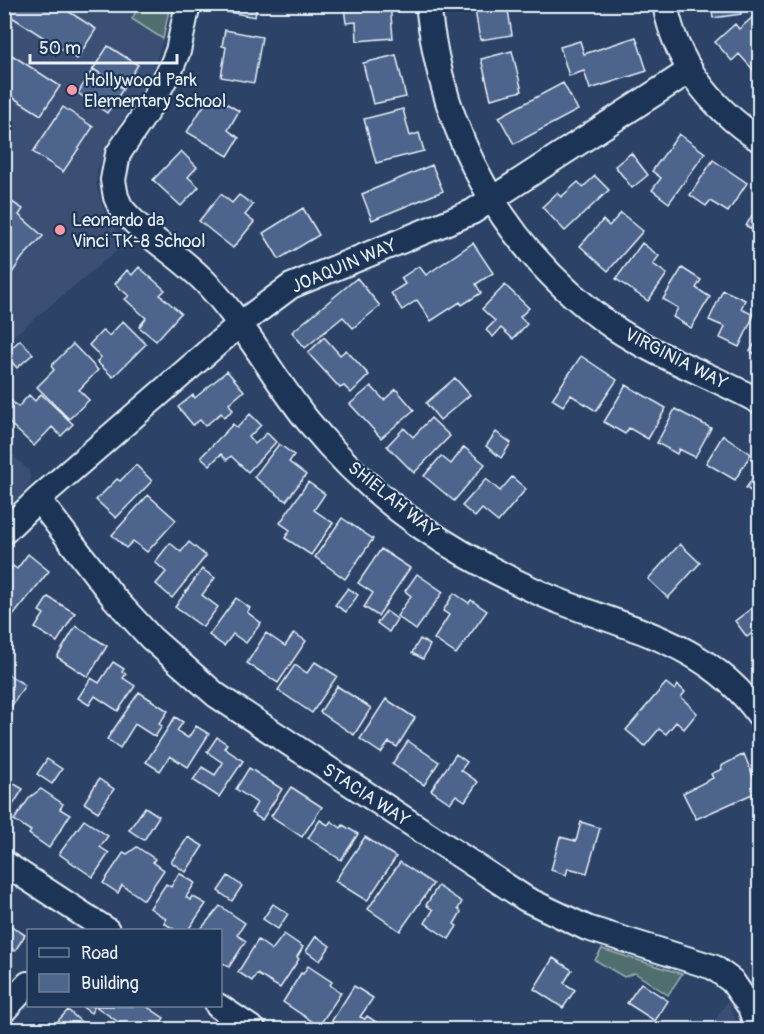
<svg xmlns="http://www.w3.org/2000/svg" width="764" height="1034" font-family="Pangolin,sans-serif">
  <rect width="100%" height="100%" fill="#2c4367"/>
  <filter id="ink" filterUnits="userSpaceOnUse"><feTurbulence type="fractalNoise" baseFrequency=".0167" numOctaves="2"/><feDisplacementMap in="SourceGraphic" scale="12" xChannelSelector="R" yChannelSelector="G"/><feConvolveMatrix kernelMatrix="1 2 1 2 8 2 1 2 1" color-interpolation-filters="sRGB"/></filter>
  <g filter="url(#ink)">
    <path fill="#3a5075" d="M 5,5 L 170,5 L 165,35 L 151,73 L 107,145 L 97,171 L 96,185 L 105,214 L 126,243 L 5,343 Z
      M 5,447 L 29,471 L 31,483 L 5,515 Z
      M 728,1001 L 739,1029 L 710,1029 L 727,1002 Z"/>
    <path fill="#4f6e6d" stroke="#9cb0b2" stroke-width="1.5" d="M 140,4 L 170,5 L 163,39 L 132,19 Z
      M 602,949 L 682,974 L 668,995 L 635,973 L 624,977 L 595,960 Z"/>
    <path fill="#4e658c" stroke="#e8f1f8" stroke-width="1.5" d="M 4,4 L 57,4 L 96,29 L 77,59 L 4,12 Z
      M 228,4 L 257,4 L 255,17 L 227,12 Z
      M 390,4 L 393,38 L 357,41 L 356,22 L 346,23 L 344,7 Z
      M 474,4 L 507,4 L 512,35 L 480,40 Z
      M 711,4 L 740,4 L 741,14 L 713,18 Z
      M 753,17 L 760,24 L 760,72 L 757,74 L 739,54 L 732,61 L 715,42 L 735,24 L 739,29 Z
      M 225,30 L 262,37 L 254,83 L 221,77 L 226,47 L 222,46 Z
      M 636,37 L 647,71 L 590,89 L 584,71 L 569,76 L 560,47 L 580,41 L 584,54 Z
      M 108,46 L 138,65 L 123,88 L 93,69 Z
      M 4,50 L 60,86 L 41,115 L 4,92 Z
      M 512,51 L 522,91 L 491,99 L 481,59 Z
      M 396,55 L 406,97 L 373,104 L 363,63 Z
      M 93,69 L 123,89 L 107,113 L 78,93 Z
      M 563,83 L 578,110 L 514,144 L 499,117 Z
      M 211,94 L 239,111 L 228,130 L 239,138 L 228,156 L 187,132 Z
      M 63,107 L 93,127 L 63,172 L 33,152 Z
      M 403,109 L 410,136 L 419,133 L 424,151 L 376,163 L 364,119 Z
      M 679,134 L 705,153 L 669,203 L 652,190 L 661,178 L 652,171 Z
      M 181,151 L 197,167 L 188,177 L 199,187 L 181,206 L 153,180 Z
      M 631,153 L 648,175 L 632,188 L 615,166 Z
      M 713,160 L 747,183 L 728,212 L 710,201 L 706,206 L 690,195 Z
      M 432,165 L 443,191 L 372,220 L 362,194 Z
      M 595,176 L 609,190 L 565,231 L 542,207 L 557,193 L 561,197 L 578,182 L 583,187 Z
      M 221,194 L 232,203 L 239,195 L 253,205 L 245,215 L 254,222 L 233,248 L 199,221 Z
      M 4,197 L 23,209 L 19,215 L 43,236 L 22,258 L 4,285 Z
      M 760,201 L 760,233 L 746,226 Z
      M 303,208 L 319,235 L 279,259 L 263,233 Z
      M 621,213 L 643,231 L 608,271 L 580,246 L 603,220 L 609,226 Z
      M 473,243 L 493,273 L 476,284 L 481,293 L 462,305 L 460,302 L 431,321 L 417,300 L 402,310 L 391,293 L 405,284 L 401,278 L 419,266 L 426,275 Z
      M 642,243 L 659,256 L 653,264 L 667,274 L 648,301 L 616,279 Z
      M 139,267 L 165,290 L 160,295 L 181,313 L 156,341 L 139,327 L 146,318 L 125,299 L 129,296 L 115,284 L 127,270 L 132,275 Z
      M 682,268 L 701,280 L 696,288 L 710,297 L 691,328 L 673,317 L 678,308 L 663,299 Z
      M 357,278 L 380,306 L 353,328 L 343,317 L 305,348 L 292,332 Z
      M 505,285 L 529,308 L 520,317 L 527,324 L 513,339 L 501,328 L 493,337 L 486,330 L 495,321 L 482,309 Z
      M 723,290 L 745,300 L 741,309 L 754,315 L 739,347 L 720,338 L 725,327 L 709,320 Z
      M 123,321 L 146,344 L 113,377 L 97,362 L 101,357 L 89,345 L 103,330 L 109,336 Z
      M 760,336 L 760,357 L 750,351 Z
      M 324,337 L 340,355 L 346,350 L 369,375 L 351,393 L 344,386 L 340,388 L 308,353 Z
      M 20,340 L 33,354 L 17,368 L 5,354 Z
      M 73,344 L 98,370 L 79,390 L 89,400 L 69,419 L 37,387 L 54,370 L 51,366 Z
      M 581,356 L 617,380 L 596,411 L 571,395 L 563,406 L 552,399 Z
      M 227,371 L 244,391 L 229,404 L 233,410 L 224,417 L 221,413 L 205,426 L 200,420 L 193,425 L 178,407 L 193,395 L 195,398 Z
      M 455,378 L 470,395 L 440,420 L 426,403 Z
      M 626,385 L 666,408 L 648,439 L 629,428 L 625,434 L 604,422 Z
      M 371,386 L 384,400 L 396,389 L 414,410 L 381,438 L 350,404 Z
      M 41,394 L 73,424 L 61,436 L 52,427 L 34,446 L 4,418 L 4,402 L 8,398 L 18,407 L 29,395 L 35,401 Z
      M 675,409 L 711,428 L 695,457 L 679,449 L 677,454 L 657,443 Z
      M 250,414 L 261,425 L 249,437 L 255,444 L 267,433 L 276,442 L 248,472 L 231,456 L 227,460 L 221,454 L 210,465 L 201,457 L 233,424 L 237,428 Z
      M 431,418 L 450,436 L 414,473 L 387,446 L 404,428 L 413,437 Z
      M 496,432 L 511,443 L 501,458 L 486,446 Z
      M 723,435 L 751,454 L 735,480 L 706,463 Z
      M 279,444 L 294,455 L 289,462 L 306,475 L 286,501 L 254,477 Z
      M 464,447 L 485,464 L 454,501 L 424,476 L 441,456 L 451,464 Z
      M 136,465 L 152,481 L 116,518 L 96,500 L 117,479 L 120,481 Z
      M 760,468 L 760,497 L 746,488 Z
      M 512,477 L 526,489 L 498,522 L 482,509 L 475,517 L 462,506 L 486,479 L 500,491 Z
      M 308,482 L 325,494 L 314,510 L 333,523 L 311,555 L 285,538 L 290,530 L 280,523 Z
      M 148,495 L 176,520 L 147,552 L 133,541 L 126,548 L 112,535 Z
      M 342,518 L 373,539 L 345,579 L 315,557 Z
      M 189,542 L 206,556 L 172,598 L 156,584 L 166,572 L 155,562 L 170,543 L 181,552 Z
      M 680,544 L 700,563 L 668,598 L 648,579 Z
      M 381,549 L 410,568 L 378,616 L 364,607 L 373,593 L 358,583 Z
      M 28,554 L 49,571 L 8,622 L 4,620 L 4,584 L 9,578 L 5,576 L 13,566 L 17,569 Z
      M 202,569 L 215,578 L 202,595 L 218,607 L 203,627 L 175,607 Z
      M 417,574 L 443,592 L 416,630 L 397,616 L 411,596 L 405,591 Z
      M 348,588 L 358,595 L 346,612 L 335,605 Z
      M 454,593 L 469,603 L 471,600 L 487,611 L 456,654 L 434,639 L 449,615 L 443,611 Z
      M 48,597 L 75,613 L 57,642 L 35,628 L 44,614 L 39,611 Z
      M 236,598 L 250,608 L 247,612 L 261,623 L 246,643 L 233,634 L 224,646 L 209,635 Z
      M 760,602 L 760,627 L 747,637 L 735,621 Z
      M 386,611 L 397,619 L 389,632 L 377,623 Z
      M 76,626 L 107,646 L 88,677 L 57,657 Z
      M 266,633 L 285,646 L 294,633 L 306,641 L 278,683 L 247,663 Z
      M 420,639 L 430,645 L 423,659 L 412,653 Z
      M 113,662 L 124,669 L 122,672 L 126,674 L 123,678 L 135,686 L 118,711 L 95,696 L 89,705 L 78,698 L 91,678 L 99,683 Z
      M 315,662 L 337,676 L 312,713 L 278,690 L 295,665 L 307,673 Z
      M 4,672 L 25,685 L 11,707 L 4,703 Z
      M 666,683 L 675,690 L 678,685 L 685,692 L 681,697 L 697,713 L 684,729 L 676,722 L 666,734 L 659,729 L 645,746 L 626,730 Z
      M 337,686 L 371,708 L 354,735 L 320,712 Z
      M 139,692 L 168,711 L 159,724 L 162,726 L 155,737 L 135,724 L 120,748 L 107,739 Z
      M 386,699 L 415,718 L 397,747 L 389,742 L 381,753 L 360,739 Z
      M 175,717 L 183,722 L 177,731 L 188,738 L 196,726 L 209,734 L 188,767 L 170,756 L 160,771 L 146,762 Z
      M 217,737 L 227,744 L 224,748 L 243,761 L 219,797 L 193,780 L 202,767 L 215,775 L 223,763 L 207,752 Z
      M 408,741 L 439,762 L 424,785 L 392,764 Z
      M 456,754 L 467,762 L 461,770 L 478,782 L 465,801 L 456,795 L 450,803 L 431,790 Z
      M 744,754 L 759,791 L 696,819 L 683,793 L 713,778 L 711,774 L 722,769 L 721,766 Z
      M 47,759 L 62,769 L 52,784 L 37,774 Z
      M 249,768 L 282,789 L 262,820 L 251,813 L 257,803 L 236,789 Z
      M 4,778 L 23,789 L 6,816 L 4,815 Z
      M 99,779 L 114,789 L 98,812 L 84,803 Z
      M 291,787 L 322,807 L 302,837 L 271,816 Z
      M 41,789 L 63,804 L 60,809 L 70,815 L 49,848 L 29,834 L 31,831 L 14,820 L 30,797 Z
      M 145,807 L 159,816 L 144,840 L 129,830 Z
      M 84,820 L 108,836 L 100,847 L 109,853 L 93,877 L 59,854 Z
      M 320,820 L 328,825 L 331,821 L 341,828 L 343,825 L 358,834 L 341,860 L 308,838 Z
      M 581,822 L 600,828 L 587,873 L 568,868 L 566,875 L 551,870 L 560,837 L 576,841 Z
      M 188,837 L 203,846 L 186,872 L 171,862 Z
      M 365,837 L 396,857 L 367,901 L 335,881 Z
      M 137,847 L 155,859 L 153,862 L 164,870 L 144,900 L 122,885 L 118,893 L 103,883 L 124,852 L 127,854 Z
      M 400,862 L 433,884 L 400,931 L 368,909 Z
      M 179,873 L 195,883 L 186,897 L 190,900 L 192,896 L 206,904 L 188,930 L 175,930 L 164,923 L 166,919 L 150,908 L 166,884 L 171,887 Z
      M 228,876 L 242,886 L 232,901 L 218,891 Z
      M 438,886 L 462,902 L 458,909 L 461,912 L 454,924 L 457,926 L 449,939 L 425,923 L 433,910 L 426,905 Z
      M 273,904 L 288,914 L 278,929 L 263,919 Z
      M 220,906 L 245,923 L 237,935 L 246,941 L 229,967 L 220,961 L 220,930 L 200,930 Z
      M 4,918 L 7,919 L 5,922 L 25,935 L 15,951 L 9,947 L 4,954 Z
      M 284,934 L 303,947 L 297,957 L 299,959 L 280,988 L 257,974 L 252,981 L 238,972 L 258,940 L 272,950 Z
      M 316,936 L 330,946 L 320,961 L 306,951 Z
      M 553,958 L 572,970 L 564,983 L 575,990 L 563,1008 L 534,989 Z
      M 308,966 L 332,982 L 330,985 L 341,993 L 319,1026 L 283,1002 L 301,973 L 303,974 Z
      M 641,983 L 668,1001 L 655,1021 L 627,1003 Z
      M 354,986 L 373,998 L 360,1017 L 365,1019 L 367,1016 L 381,1025 L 379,1030 L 326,1030 Z
      M 81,1006 L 146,1006 L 164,1018 L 156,1030 L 130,1030 L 95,1006 L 91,1013 Z
      M 68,1010 L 90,1030 L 59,1030 L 55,1024 Z"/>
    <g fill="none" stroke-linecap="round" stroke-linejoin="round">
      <defs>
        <path id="minor" d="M 188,4 L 178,51 L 171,68 L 147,111 L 118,154 L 113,180 L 116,197 L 121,208 C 146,238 183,257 209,286 C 247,327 273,378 308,421 C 340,460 379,497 420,526 C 459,553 500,575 542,594 C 622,629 705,638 760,716
          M 428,4 C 442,136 503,250 613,327 C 659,358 712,375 760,402
          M 665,4 C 676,64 710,107 760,140
          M 38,499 L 114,598 L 151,638 L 216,695 L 526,899 L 587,928 L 713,967 L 732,981 L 750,1007 L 760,1000
          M 4,532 L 38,499 L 240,324 L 291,286 L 472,212 L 689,71
          M 4,863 L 107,930
          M 218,1006 L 254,1030
          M 750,1007 L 758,1030
          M 4,1010 L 28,984"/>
      </defs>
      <use href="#minor" stroke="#e8f1f8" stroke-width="28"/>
      <use href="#minor" stroke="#1d3557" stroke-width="24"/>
    </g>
  </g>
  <g fill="#ff9aa2" stroke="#1d3557" stroke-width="2">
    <circle cx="72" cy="90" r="6"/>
    <circle cx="60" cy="230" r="6"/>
  </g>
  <g text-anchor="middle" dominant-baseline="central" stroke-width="4.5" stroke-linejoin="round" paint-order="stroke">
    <g font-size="18" fill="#e8f1f8" stroke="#1d3557" text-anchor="start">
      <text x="84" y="80">Hollywood Park<tspan x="84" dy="21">Elementary School</tspan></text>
      <text x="72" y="220">Leonardo da<tspan x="72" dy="21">Vinci TK-8 School</tspan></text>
    </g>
    <g font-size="18" fill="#e8f1f8" stroke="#1d3557">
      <text transform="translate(344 266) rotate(-23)">JOAQUIN WAY</text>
      <text transform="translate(676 359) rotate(27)">VIRGINIA WAY</text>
      <text transform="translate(393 500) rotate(39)">SHIELAH WAY</text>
      <text transform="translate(366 795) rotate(33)">STACIA WAY</text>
    </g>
  </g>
  <rect width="764" height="1034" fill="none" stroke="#1d3557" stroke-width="24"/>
  <rect x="12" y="12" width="740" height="1010" fill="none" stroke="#e8f1f8" stroke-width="2" filter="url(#ink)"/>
  <rect x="27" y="929" width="195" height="78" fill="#1d3557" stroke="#6e8097" stroke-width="1.5"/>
  <rect x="39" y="948" width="30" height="9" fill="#1d3557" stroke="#6e8097" stroke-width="1.5"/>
  <text x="81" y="959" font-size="18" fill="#e8f1f8">Road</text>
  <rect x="39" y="974" width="30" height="18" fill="#4e658c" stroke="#6e8097" stroke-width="1.5"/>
  <text x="81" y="989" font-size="18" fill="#e8f1f8">Building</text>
  <path d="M30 54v9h147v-9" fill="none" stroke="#e8f1f8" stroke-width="3"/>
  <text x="39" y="54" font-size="18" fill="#e8f1f8" stroke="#1d3557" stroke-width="4.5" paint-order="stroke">50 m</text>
</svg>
